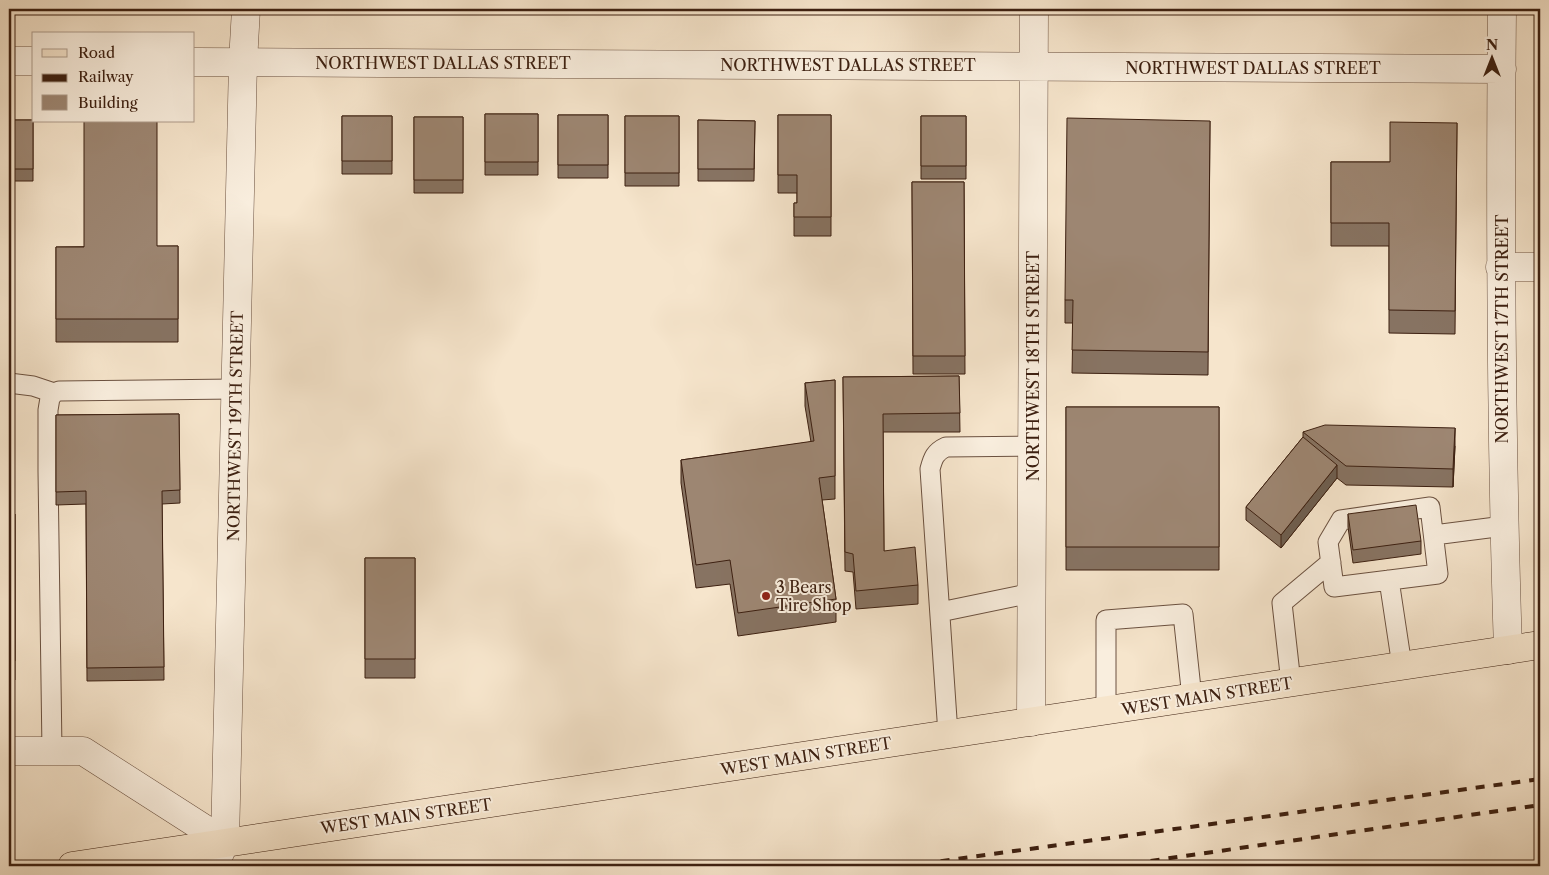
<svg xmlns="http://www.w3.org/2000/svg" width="1549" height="875" font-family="'Libre Caslon Text',serif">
  <rect width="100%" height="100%" fill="#f6e5cc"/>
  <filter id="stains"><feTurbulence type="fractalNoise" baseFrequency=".004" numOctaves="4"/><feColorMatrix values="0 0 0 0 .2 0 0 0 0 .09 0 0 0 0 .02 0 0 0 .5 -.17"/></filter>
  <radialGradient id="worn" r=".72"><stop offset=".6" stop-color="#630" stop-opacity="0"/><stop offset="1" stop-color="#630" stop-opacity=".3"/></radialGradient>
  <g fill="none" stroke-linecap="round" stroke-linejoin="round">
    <defs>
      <path id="service" d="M 9,383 L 33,386 L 54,393
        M 1430,507 L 1438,574 L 1334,587 L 1328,542 L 1341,520 Z
        M 1434,535 L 1504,526
        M 1389,580 L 1402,666
        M 940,612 L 1032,593
        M 1291,683 L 1282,603 L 1331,562
        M 1106,711 L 1106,620 L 1183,614 L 1192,698
        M 948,734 L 930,469 C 933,458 935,452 946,447 L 1032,446
        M 52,751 L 48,471 L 48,410 L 50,398 L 54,393 L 59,391 L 235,389"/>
      <path id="minor" d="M 1502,9 C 1500,223 1501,436 1508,650
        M 9,61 L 34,61
        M 194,62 L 1502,69
        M 1500,267 L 1540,267
        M 1031,722 L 1034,9
        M 9,751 L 83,751 L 225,842"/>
      <path id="tertiary" d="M 214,866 L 225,842 L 243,62 L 246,9"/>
      <path id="primary" d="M 72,866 L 1540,645"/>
    </defs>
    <use href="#service" stroke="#6b5140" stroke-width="21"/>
    <use href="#minor" stroke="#6b5140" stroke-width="29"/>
    <use href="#tertiary" stroke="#6b5140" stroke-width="29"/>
    <use href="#primary" stroke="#3d2011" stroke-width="29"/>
    <use href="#service" stroke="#f9eede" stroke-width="19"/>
    <use href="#minor" stroke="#f9eede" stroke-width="28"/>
    <use href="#tertiary" stroke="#f9eede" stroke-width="28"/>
    <use href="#primary" stroke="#f6e5cc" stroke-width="28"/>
    <path stroke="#3d2011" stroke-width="4" stroke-dasharray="9 9" stroke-linecap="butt" d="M 905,866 L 1540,779
      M 1115,866 L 1540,805"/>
  </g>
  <path fill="#877362" stroke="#3d2011" d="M 485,114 L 538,114 L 538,175 L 485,175 Z
    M 558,115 L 608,115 L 608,178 L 558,178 Z
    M 778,115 L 831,115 L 831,236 L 794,236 L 794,203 L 797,203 L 797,193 L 778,193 Z
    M 342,116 L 392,116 L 392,174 L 342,174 Z
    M 625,116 L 679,116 L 679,186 L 625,186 Z
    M 921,116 L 966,116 L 966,179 L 921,179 Z
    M 414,117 L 463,117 L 463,193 L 414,193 Z
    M 9,120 L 33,120 L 33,181 L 9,181 Z
    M 698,120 L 755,121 L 754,181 L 698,181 Z
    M 1210,121 L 1208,375 L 1072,373 L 1073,323 L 1065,323 L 1065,300 Z
    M 1457,123 L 1455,334 L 1389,333 L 1389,246 L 1331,246 L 1331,162 L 1390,162 Z
    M 912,182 L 964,182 L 965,374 L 913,374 Z
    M 178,246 L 178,342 L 56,342 L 56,247 Z
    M 1540,282 L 1540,537 L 1539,537 Z
    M 959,376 L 960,432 L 883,432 L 884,551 L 918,585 L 918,604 L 856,609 L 853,572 L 845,571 L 843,377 Z
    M 835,380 L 835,499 L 822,500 L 836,599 L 836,622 L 738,636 L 730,584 L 696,588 L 681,483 L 681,460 L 811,442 L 805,406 L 805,383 Z
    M 1066,407 L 1219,407 L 1219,570 L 1066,570 Z
    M 179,414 L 180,503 L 162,504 L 164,680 L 87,681 L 86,504 L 56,505 L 56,415 Z
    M 1303,432 L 1455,446 L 1453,487 L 1346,485 L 1337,478 L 1281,548 L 1246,520 L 1246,507 L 1303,437 Z
    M 9,514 L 15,514 L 15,680 L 9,680 Z
    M 1348,514 L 1421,541 L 1421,554 L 1353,563 L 1348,527 Z
    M 365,558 L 415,558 L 415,678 L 365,678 Z"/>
  <path fill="#6e5e50" stroke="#3d2011" d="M 1455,428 L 1455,446 L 1453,487 L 1453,469 Z
    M 1337,465 L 1337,478 L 1281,548 L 1281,535 Z"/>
  <path fill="#9d8672" stroke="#3d2011" d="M 485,114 L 538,114 L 538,162 L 485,162 Z
    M 558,115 L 608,115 L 608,165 L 558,165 Z
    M 778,115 L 831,115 L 831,217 L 794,217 L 794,203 L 797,203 L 797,175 L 778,175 Z
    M 342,116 L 392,116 L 392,161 L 342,161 Z
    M 625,116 L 679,116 L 679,173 L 625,173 Z
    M 921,116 L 966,116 L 966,166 L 921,166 Z
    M 414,117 L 463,117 L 463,180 L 414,180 Z
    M 1067,118 L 1210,121 L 1208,352 L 1072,350 L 1073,300 L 1065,300 Z
    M 9,120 L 33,120 L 33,169 L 9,169 Z
    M 698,120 L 755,121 L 754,169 L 698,169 Z
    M 84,121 L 157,121 L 157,246 L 178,246 L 178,319 L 56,319 L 56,247 L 84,247 Z
    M 1390,122 L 1457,123 L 1455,311 L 1389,310 L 1389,223 L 1331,223 L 1331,162 L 1390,162 Z
    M 912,182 L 964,182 L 965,356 L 913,356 Z
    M 1540,282 L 1540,514 L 1539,514 Z
    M 959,376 L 960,413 L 883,414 L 884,551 L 915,547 L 918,585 L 856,591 L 853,554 L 845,552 L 843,377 Z
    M 835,380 L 835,476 L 819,478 L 836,599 L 738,613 L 730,560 L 696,565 L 681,460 L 814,441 L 805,383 Z
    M 1066,407 L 1219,407 L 1219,547 L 1066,547 Z
    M 179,414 L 180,490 L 162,491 L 164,667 L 87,668 L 86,491 L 56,492 L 56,415 Z
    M 1325,425 L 1455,428 L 1453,469 L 1346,466 L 1303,432 Z
    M 1303,437 L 1337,465 L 1281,535 L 1246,507 Z
    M 1416,505 L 1421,541 L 1353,550 L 1348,514 Z
    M 9,514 L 15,514 L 15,661 L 9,661 Z
    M 365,558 L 415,558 L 415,659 L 365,659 Z"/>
  <circle fill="#8f2418" stroke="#f9eede" stroke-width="2" cx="766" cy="596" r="5"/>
  <g text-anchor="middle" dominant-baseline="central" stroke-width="4" stroke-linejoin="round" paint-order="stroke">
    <g font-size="16" fill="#3d2011" stroke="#f9eede">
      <text x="443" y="63">NORTHWEST DALLAS STREET</text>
      <text x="848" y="65">NORTHWEST DALLAS STREET</text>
      <text x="1253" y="68">NORTHWEST DALLAS STREET</text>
      <text transform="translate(1502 329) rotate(-90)">NORTHWEST 17TH STREET</text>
      <text transform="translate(1033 366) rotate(-90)">NORTHWEST 18TH STREET</text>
      <text transform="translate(235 426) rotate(-89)">NORTHWEST 19TH STREET</text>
      <text transform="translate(1207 696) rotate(-9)">WEST MAIN STREET</text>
      <text transform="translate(806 756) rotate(-9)">WEST MAIN STREET</text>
      <text transform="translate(406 816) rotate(-8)">WEST MAIN STREET</text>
    </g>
    <g font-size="16" fill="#3d2011" stroke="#f9eede" text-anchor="start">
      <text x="776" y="587">3 Bears<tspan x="776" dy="18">Tire Shop</tspan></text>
    </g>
  </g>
  <rect width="1549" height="875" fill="none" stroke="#f6e5cc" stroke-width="30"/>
  <rect x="10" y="10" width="1529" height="855" fill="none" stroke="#3d2011" stroke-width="2.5"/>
  <rect x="15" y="15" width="1519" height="845" fill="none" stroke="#3d2011"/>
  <rect x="32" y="32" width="162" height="90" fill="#f9eede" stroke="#ae9c8c"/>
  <rect x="42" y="49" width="25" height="8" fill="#f6e5cc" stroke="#ae9c8c"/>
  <text x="78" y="58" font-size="15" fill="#3d2011">Road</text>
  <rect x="42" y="74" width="25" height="8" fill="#3d2011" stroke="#ae9c8c"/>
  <text x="78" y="82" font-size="15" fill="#3d2011">Railway</text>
  <rect x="42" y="95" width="25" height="15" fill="#9d8672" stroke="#ae9c8c"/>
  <text x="78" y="108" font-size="15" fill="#3d2011">Building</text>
  <g transform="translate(1492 58)" stroke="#f9eede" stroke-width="4" paint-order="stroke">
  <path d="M0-4L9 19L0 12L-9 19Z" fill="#3d2011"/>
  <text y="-8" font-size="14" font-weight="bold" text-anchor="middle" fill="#3d2011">N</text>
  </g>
  <rect width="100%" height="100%" filter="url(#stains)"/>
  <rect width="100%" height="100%" fill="url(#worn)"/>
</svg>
